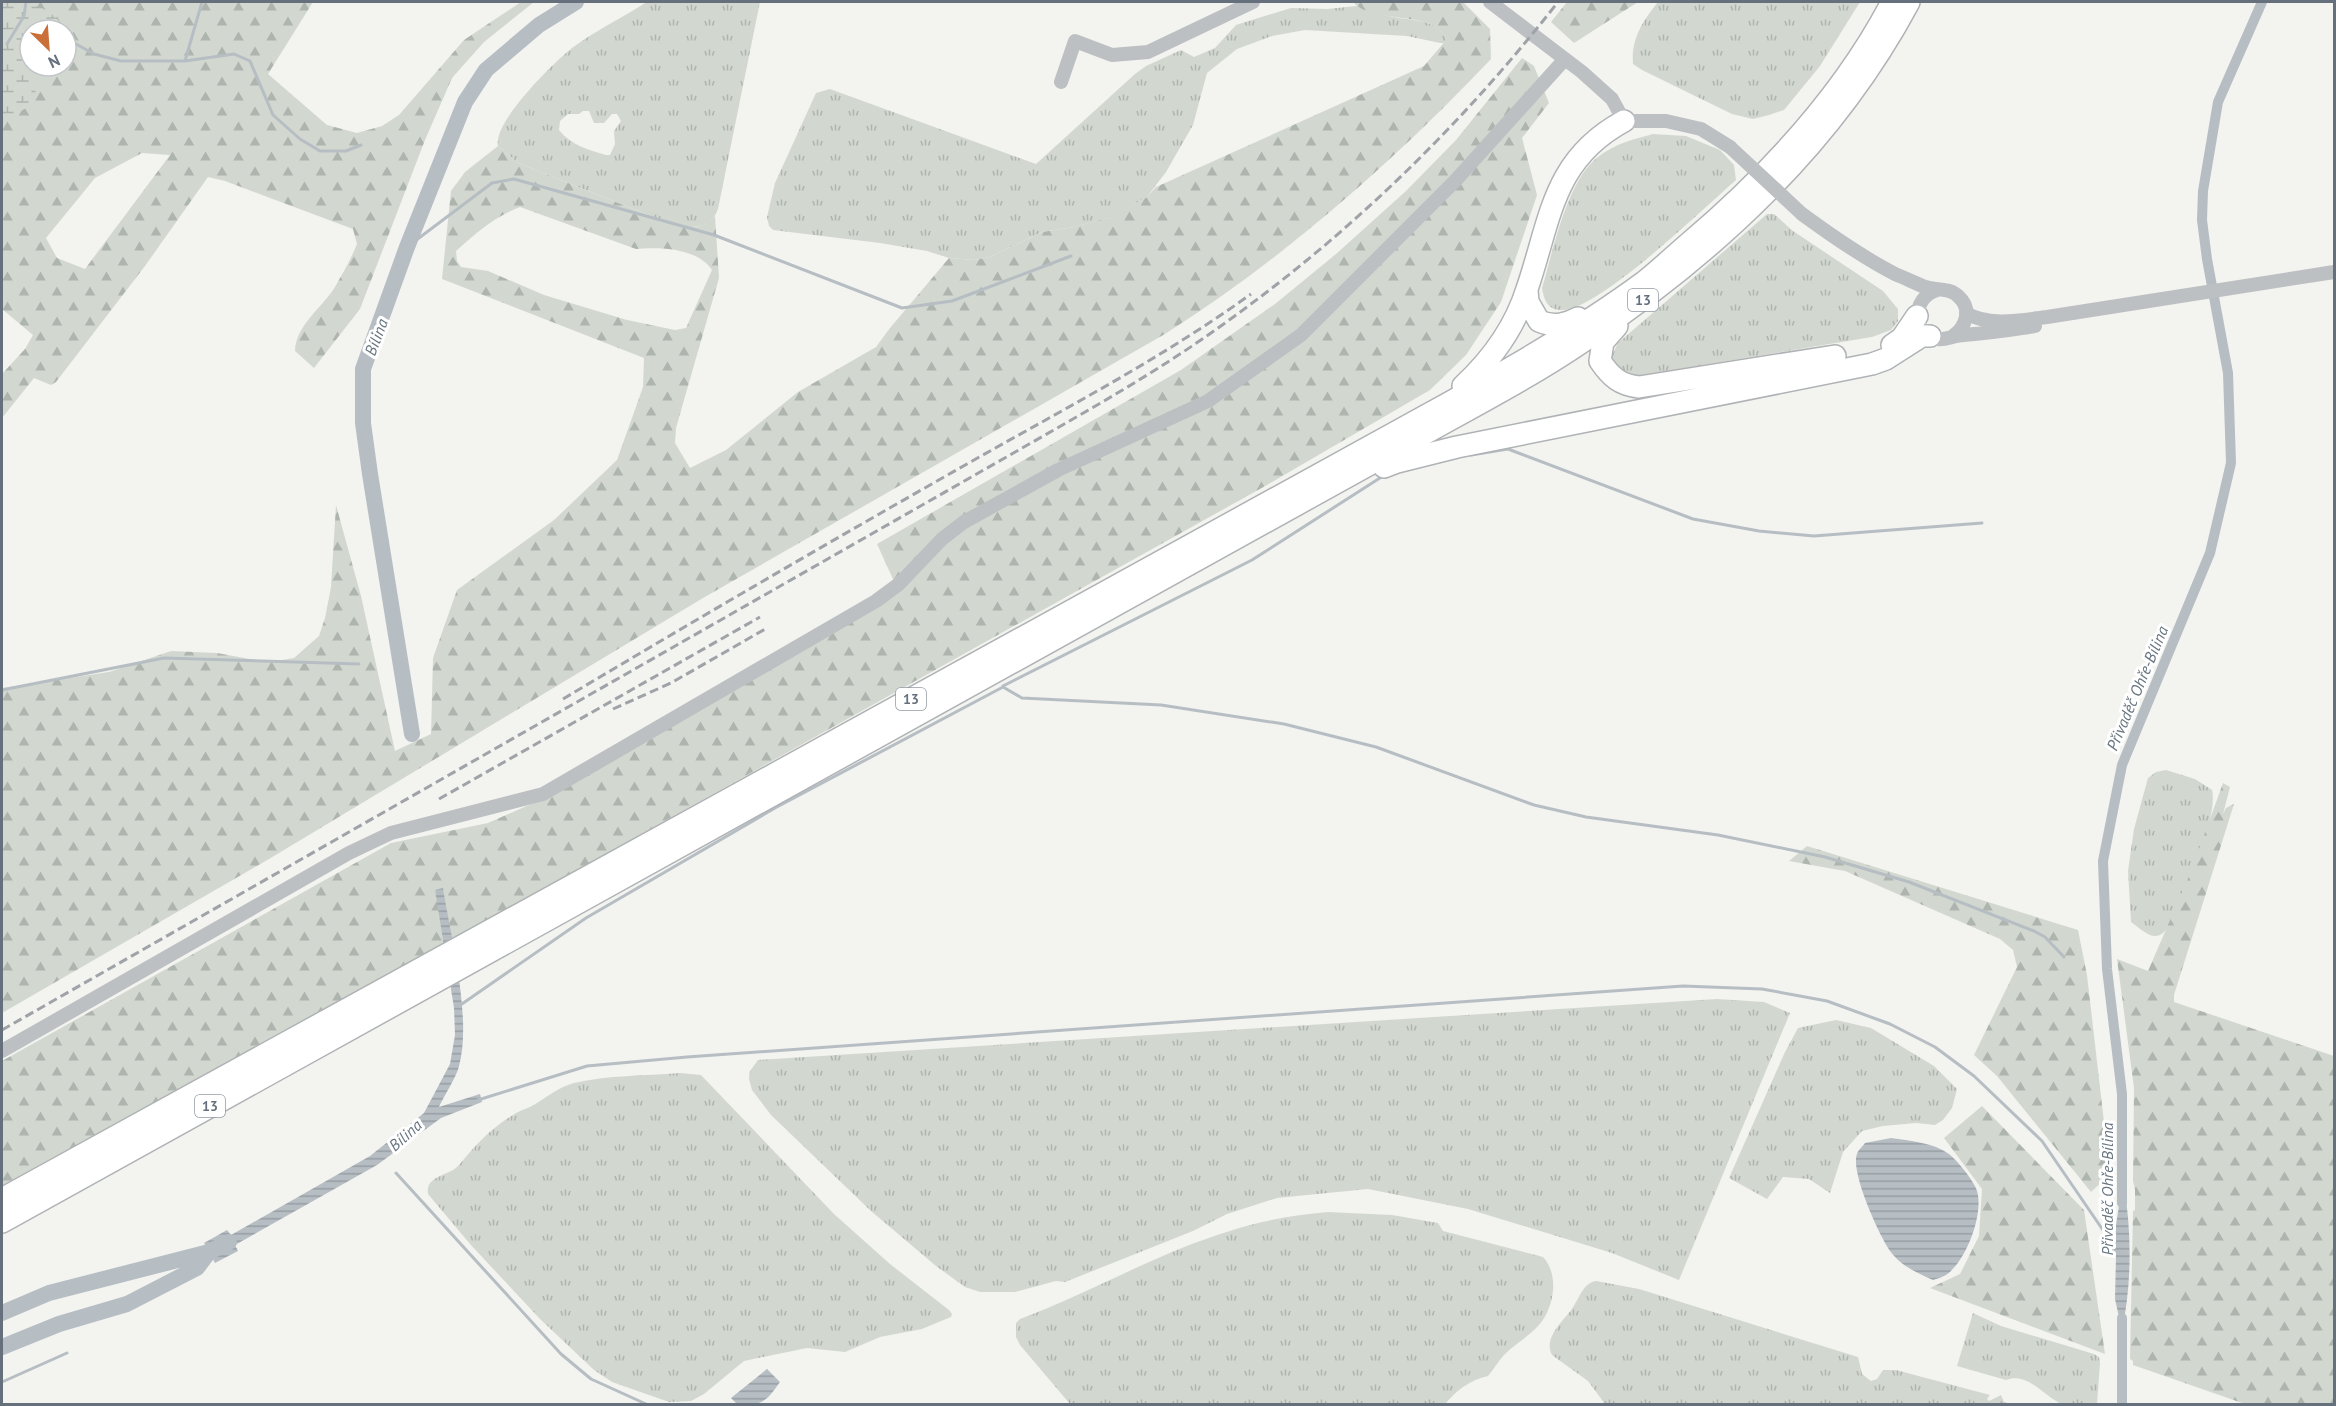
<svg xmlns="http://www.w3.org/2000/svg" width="2336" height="1406" font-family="'PT Sans',sans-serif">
  <defs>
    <pattern id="grass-tufts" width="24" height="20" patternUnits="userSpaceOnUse" patternTransform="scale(1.5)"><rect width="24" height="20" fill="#d2d8d0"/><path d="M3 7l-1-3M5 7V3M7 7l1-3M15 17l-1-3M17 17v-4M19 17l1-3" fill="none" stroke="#aeb4ae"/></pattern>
    <pattern id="forest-firs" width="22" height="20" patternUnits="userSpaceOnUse" patternTransform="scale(1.5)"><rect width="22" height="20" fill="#d2d8d0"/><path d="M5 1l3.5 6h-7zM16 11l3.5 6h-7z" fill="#aeb4ae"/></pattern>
    <pattern id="wetland-marsh" width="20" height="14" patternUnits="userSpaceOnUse" patternTransform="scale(1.5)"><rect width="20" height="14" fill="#d2d8d0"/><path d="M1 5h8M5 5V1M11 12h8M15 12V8" fill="none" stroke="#aeb4ae"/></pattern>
    <pattern id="water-rules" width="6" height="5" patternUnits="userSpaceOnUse" patternTransform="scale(1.5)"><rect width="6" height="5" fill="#b6bec3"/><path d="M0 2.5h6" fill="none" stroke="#989fa4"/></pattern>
  </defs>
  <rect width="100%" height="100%" fill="#f3f3f0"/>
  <path fill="url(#grass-tufts)" fill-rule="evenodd" d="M 647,2 L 760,2 L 718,209 C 711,229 694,228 676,226 L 518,163 L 498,146 C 493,122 553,63 572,48 C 595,31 623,17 647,2 ZM 583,111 L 589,111 L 594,123 L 604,123 L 612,114 L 617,114 L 621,121 L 614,131 L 615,144 L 610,155 L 606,155 C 588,150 571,145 559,130 L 560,121 L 568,114 L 579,114 Z
    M 1658,2 L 1860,2 L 1820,66 L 1784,110 L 1769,115 L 1753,119 L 1732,114 L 1642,70 L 1633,64 C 1631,38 1643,21 1658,2 Z
    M 1357,6 C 1367,9 1378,14 1389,16 C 1408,21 1438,18 1447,39 L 1444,43 L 1440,43 L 1407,36 L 1305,30 L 1272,36 L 1237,49 L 1207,73 L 1193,125 L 1166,172 L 1147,197 L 1112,217 L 1074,227 L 1042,232 L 990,257 L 974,260 L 949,258 L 927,251 L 880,243 L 773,230 L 769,226 L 767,217 L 775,183 L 816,93 L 830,89 L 1036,164 L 1135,74 L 1146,66 L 1181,50 L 1194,57 L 1215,48 L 1236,25 L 1291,8 L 1327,9 Z
    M 1653,134 L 1686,136 L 1720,150 L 1734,165 L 1736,180 C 1706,206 1596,313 1561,310 C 1547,310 1544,299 1542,288 C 1553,251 1567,180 1598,157 C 1614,144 1634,139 1653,134 Z
    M 1767,214 L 1774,214 L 1793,231 L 1883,291 L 1898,309 L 1898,321 L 1891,330 L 1872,337 L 1630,377 L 1618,369 L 1611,357 L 1618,343 Z
    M 2166,770 L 2195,779 L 2212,790 C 2219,819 2181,897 2169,926 C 2156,945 2146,933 2131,922 L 2128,871 L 2134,829 L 2148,778 L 2156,772 Z
    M 1717,999 L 1764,1002 L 1790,1013 L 1679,1280 L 1612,1253 L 1468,1209 L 1368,1189 L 1277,1198 L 1227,1214 L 1193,1231 L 1065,1282 L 1056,1281 L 1015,1292 L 980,1292 L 965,1287 L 936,1266 L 871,1211 L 771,1115 L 752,1090 L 749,1079 L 750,1071 L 758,1060 Z
    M 1836,1020 L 1871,1028 L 1934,1066 L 1957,1089 L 1952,1108 L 1943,1120 L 1935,1125 L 1916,1123 L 1883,1126 L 1862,1131 L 1843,1152 L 1830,1193 L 1809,1179 L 1783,1177 L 1767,1199 L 1729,1178 L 1785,1052 L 1798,1028 Z
    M 680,1073 L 701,1075 L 834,1214 L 890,1264 L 949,1310 L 952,1314 L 951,1317 L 922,1329 L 880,1337 L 845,1352 L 807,1348 L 744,1361 L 704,1394 L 691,1401 L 669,1402 L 612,1382 L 594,1370 L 540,1319 L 470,1244 L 428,1194 C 425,1175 450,1176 459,1165 C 475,1146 491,1128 513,1115 C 520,1110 530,1108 537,1103 C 550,1095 559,1087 574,1083 C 608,1075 644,1076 680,1073 Z
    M 1328,1212 L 1392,1215 L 1438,1223 L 1443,1231 L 1543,1257 C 1560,1275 1554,1309 1538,1326 C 1528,1337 1515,1344 1505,1354 C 1499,1360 1494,1369 1488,1376 C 1470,1380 1457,1390 1445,1404 L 1070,1404 L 1020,1345 L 1016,1337 L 1016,1323 L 1020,1319 C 1092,1292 1159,1252 1233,1230 C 1264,1220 1296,1215 1328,1212 Z
    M 1596,1281 L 1639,1289 L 1858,1357 L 1862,1374 L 1871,1381 L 1877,1379 L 1883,1370 L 1896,1370 L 1990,1395 L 1987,1399 L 1989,1401 L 2001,1395 L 2004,1402 L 2010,1404 L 1605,1404 L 1588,1381 L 1552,1355 C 1543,1338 1563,1321 1572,1309 C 1579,1299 1583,1283 1596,1281 Z
    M 1973,1313 L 2001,1326 L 2094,1354 L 2099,1357 L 2100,1363 L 2097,1404 C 2086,1405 2072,1406 2062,1404 C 2044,1397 2028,1371 2006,1380 L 1957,1366 Z"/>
  <path fill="url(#forest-firs)" fill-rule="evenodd" d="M 2,2 L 313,2 L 268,74 L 327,125 L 357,133 L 382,126 L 399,115 L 464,40 L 521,2 L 534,2 L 484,42 L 452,78 L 425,140 L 360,309 L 314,368 L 295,351 C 296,325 322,308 335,287 C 343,273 351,259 357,244 L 353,229 L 225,181 L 208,177 L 145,266 L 56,382 L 51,385 L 34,378 L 2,418 L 2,374 L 25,349 L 33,335 L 2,309 ZM 30,30 L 66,30 L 66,66 L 30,66 ZM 142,153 L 170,155 L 85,269 L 57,258 L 46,238 L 95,178 Z
    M 1353,2 L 1463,2 L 1490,29 L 1491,59 C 1392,163 1286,257 1165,334 L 703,598 L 269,859 L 2,1013 L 2,688 L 109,672 L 171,651 L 217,653 L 255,660 L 282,660 L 294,658 L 319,636 L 325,618 L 331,587 L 336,505 L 361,596 L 395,751 L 431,734 L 433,658 L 457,590 L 554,520 L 617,460 L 643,387 L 644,358 L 442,279 L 451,191 L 465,172 L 498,146 L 518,163 L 676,226 C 692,228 704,229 715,216 L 719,278 L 676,428 L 675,443 L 690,468 L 726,450 L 798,392 L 876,347 L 890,328 L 949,258 L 974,260 L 990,257 L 1042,232 L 1074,227 L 1111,217 L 1147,197 L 1156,187 L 1424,66 L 1447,39 C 1434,9 1373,25 1353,2 ZM 520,207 L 636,249 C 659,247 698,248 712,270 L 686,328 L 675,330 L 627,320 L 544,295 L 488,271 L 461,267 L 457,261 L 456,251 C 475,234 495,216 520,207 Z
    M 1567,2 L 1638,2 L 1574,43 L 1551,22 Z
    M 1522,58 L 1534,66 L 1549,103 L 1522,138 L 1537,195 L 1501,302 L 1466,355 L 1430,390 L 1267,485 L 451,940 L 443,889 L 444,944 L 2,1189 L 2,1061 L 391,843 L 488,823 L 547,797 L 898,590 L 877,544 L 1181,370 L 1275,304 L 1336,254 L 1406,191 L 1456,140 Z
    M 2223,783 L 2230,787 L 2223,814 L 2226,808 L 2234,804 L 2174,995 L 2174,1002 L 2334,1056 L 2334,1404 L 2245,1404 L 2133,1365 L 2133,1361 L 2130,1359 L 2133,1211 L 2135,1210 L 2135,1190 L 2133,1181 L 2134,1088 L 2117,959 L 2148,971 L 2190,874 Z
    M 1807,846 L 2078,930 L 2087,975 L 2110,1174 L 2091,1192 L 1997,1076 L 1974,1055 L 2017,967 L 2013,950 L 2000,939 L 1845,871 L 1789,861 Z
    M 1982,1106 L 2084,1210 L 2105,1354 L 1930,1288 L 1960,1274 L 1979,1236 L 1982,1189 L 1944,1138 Z"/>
  <path fill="url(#wetland-marsh)" d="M 2,2 C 45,2 50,10 77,41 L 66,49 L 66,30 L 30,30 L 30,66 L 42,66 L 38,68 L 34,104 L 2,121 Z"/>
  <path fill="url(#water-rules)" d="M 443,888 C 451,938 472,1018 459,1066 C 457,1076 444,1096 439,1107 L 480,1094 L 482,1102 L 441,1118 L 377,1165 L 235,1245 L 238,1251 L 215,1263 L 204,1243 L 227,1230 L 231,1235 L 370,1156 L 424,1113 L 450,1064 L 455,1035 L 454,1008 L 435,890 Z
    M 1891,1138 C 1910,1141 1932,1142 1949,1154 C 1956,1159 1975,1182 1977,1191 C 1984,1214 1966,1262 1946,1275 C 1942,1277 1937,1279 1933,1280 C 1917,1273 1900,1265 1890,1251 C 1879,1235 1850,1172 1857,1154 C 1858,1150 1863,1146 1865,1143 Z
    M 2123,1180 C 2132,1230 2132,1282 2122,1331 L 2115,1299 L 2116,1256 L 2103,1236 L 2108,1232 L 2116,1241 L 2116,1225 Z
    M 767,1369 L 780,1382 C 765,1403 763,1405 737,1404 L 731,1398 Z"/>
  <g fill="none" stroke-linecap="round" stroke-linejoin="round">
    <path stroke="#b6bec3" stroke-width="3" d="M 67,39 L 94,54 L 121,61 L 185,61 L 202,2
      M 7,44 L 24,16 L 26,2
      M 185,61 L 234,54 L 250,61 L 273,115 L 300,139 L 320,151 L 346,151 L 361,145
      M 407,247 L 492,183 L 514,179 L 714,235 L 902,308 L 952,301 L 1071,256
      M 1471,455 L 1508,449 L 1693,519 L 1759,531 L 1814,536 L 1982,523
      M 1003,686 L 1252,560 L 1383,476
      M 2,690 L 164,658 L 359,664
      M 459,1006 L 586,918 L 775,808 L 1003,687 L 1022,698 L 1161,705 L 1284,724 L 1376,747 L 1534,805 L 1586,817 L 1718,835 L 1825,857 L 1909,882 L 2034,931 L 2045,937 L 2064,957
      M 478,1100 L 587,1066 L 687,1057 L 1683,986 L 1762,989 L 1827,1001 L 1890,1024 L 1935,1047 L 1974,1076 L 2042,1141 L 2107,1236
      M 396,1173 L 561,1354 L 591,1379 L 646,1404
      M 2,1382 L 67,1353"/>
    <path stroke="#b6bec3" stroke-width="10" d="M 2122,1203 L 2122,1094 L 2107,969 L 2103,861 L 2122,765 L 2210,553 L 2231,463 L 2228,373 L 2207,259 L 2202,220 L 2203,191 L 2218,102 L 2262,2
      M 2122,1318 L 2122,1404"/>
    <path stroke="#b6bec3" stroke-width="16" d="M 412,734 L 370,474 L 363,423 L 363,369 L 407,247 L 465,102 L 486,70 L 539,25 L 576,2
      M 2,1313 L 49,1293 L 209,1252 L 229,1242
      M 2,1347 L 59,1324 L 127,1304 L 197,1268 L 209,1252"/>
    <defs>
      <path id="highway" d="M 1527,290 L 1528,302 L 1539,321 C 1553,327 1564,325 1578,318
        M 1617,326 L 1603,342 L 1600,361 C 1611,377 1620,385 1639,387 L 1835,356
        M 1892,345 L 1902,338 L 1917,316
        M 1463,386 C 1492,359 1515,327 1527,289 C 1551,219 1552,160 1624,121
        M 1384,467 L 1397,462 L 1457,447 L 1872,364 L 1886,359 L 1922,336 L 1930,336
        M 2,1199 L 1427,415 C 1501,374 1576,332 1644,282 C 1659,270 1674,256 1689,243 C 1769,175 1843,96 1892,2
        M 2,1222 L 1417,438 C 1472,407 1529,378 1582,342 C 1715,253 1833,144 1909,2"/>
    </defs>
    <use href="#highway" stroke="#b0b3b6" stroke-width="24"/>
    <path stroke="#bdc0c3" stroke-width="14" d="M 1490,2 L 1582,72 L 1612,99 L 1624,121 L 1666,121 L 1701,129 L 1730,147
      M 1061,82 L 1075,41 L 1112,55 L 1148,52 L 1253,2
      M 1802,214 C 1832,236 1862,257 1895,274 C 1905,278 1915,283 1925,287 C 1937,291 1950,287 1959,297 C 1972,309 1966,327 1953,336
      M 1937,290 C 1912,297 1910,335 1938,339 C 1945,340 1950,337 1956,336 C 1983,333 2009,331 2035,326
      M 1966,313 C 1989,327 2022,320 2047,317 L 2334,272
      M 2,1051 L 349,853 L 391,833 L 543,794 L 876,601 L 899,584 L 942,539 L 964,522 L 1058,470 L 1208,401 L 1301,335 L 1455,181 L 1565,59"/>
    <use href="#highway" stroke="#fff" stroke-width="21"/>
    <path stroke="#9fa3a8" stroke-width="3" stroke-dasharray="9 4.5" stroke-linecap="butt" d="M 563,699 C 697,619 831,541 967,464 C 1062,410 1161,359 1251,294
      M 613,709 L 671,683 L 767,628
      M 439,799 L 760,617
      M 2,1030 L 1052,431 C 1108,399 1165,366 1218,328 C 1348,236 1460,127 1558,2"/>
    <path stroke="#bdc0c3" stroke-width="14" d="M 1730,147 L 1802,214"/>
  </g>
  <g text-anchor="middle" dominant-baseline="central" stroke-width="6" stroke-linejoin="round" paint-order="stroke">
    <g fill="#fff" stroke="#949ba4" stroke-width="1.5">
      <rect x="1628" y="289" width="30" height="22" rx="4.5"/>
      <rect x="896" y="688" width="30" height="22" rx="4.5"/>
      <rect x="195" y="1095" width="30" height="22" rx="4.5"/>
    </g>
    <g font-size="14" font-weight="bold" fill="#66707d">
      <text x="1643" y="300">13</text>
      <text x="911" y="699">13</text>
      <text x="210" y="1106">13</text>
    </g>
    <g font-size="16" font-style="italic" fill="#687681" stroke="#fff">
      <text transform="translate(376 337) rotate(-69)">Bílina</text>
      <text transform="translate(2137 688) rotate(-67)">Přivaděč Ohře-Bílina</text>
      <text transform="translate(405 1135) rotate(-42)">Bílina</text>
      <text transform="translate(2107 1189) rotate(-90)">Přivaděč Ohře-Bílina</text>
    </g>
  </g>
  <rect width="2336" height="1406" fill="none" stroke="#66707d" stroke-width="6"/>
  <g transform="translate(48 48) rotate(155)"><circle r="28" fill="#ffffff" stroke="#c2c6cb" stroke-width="1.5"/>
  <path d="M0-4.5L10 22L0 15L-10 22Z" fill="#ca6f39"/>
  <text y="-9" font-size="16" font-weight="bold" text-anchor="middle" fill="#66707d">N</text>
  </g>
</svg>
